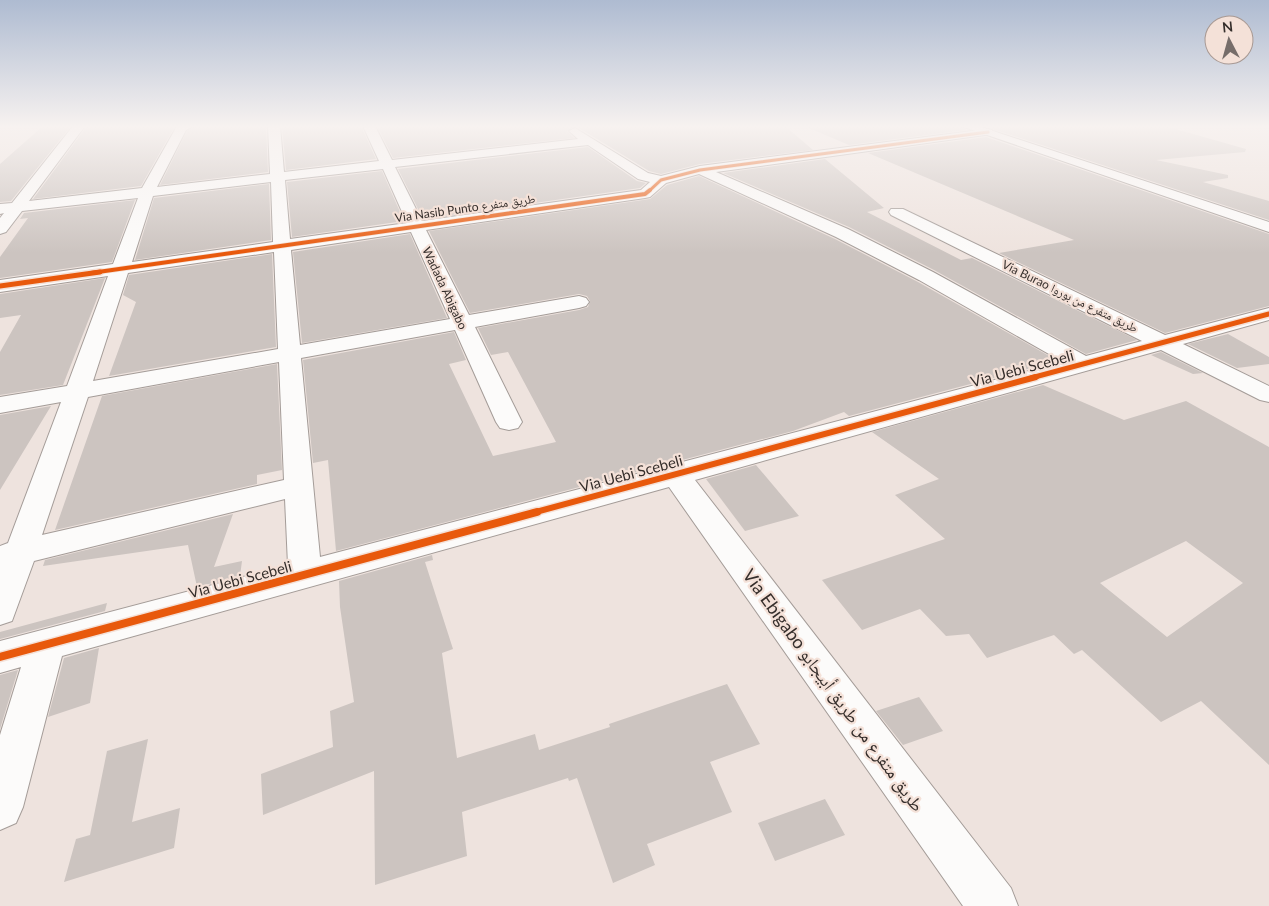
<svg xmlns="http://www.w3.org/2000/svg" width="1269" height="906" font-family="Lato,'Noto Naskh Arabic',sans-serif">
  <rect width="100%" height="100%" fill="#eee3de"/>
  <path fill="#ccc4c0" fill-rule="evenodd" d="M 43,126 L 71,126 L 11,201 L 0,202 L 0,164 Z
    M 87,126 L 175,126 L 141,186 L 33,199 Z
    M 196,126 L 266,126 L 268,172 L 160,185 L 187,131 Z
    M 282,126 L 361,126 L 376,159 L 286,170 Z
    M 377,126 L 785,126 L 813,150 L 700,164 L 661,174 L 649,171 L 576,126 L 567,131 L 574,138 L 393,158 Z
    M 804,126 L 959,126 L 966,130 L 849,145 Z
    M 984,126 L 1165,126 L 1246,149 L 1245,152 L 1156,160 L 1228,175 L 1228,178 L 1203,182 L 1269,201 L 1269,220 Z
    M 986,137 L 1269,234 L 1269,306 L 1165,333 L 999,253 L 1074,240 L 868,153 Z
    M 588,147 L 637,181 L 646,183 L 640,188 L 423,219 L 398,169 Z
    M 825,159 L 884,208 L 867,212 L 961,260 L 972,258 L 1137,340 L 1086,354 L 934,270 L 849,227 L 723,173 Z
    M 382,171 L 404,221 L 292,237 L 287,182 Z
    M 699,176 L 835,239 L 918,282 L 1058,361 L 849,416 L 844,412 L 793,431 L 336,551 L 328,460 L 313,463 L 303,360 L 454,332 L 466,360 L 449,364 L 493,456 L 556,442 L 508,352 L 491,355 L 478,328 L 579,310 L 588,307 L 590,301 L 587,296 L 579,294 L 470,313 L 429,231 L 650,199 L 667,185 Z
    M 269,184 L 271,240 L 135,260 L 154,198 Z
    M 135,200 L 112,262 L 0,278 L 0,257 L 28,218 L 20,219 L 24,213 Z
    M 410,234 L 447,318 L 302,343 L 293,252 Z
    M 272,254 L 276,347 L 109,376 L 136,302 L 123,295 L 129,275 Z
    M 105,278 L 63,385 L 0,395 L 0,352 L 21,315 L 0,318 L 0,294 Z
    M 1228,334 L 1269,357 L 1269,364 L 1237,368 L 1188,344 Z
    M 1161,352 L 1203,373 L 1193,374 L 1151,355 Z
    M 277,364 L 282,470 L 257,475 L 257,484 L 55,530 L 102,396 Z
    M 1043,385 L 1124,420 L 1186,401 L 1269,447 L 1269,765 L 1201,701 L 1161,722 L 1082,650 L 1074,654 L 1054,635 L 987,658 L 969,634 L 946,636 L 920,609 L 862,630 L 822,580 L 945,539 L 895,495 L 939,479 L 872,432 ZM 1186,541 L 1243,583 L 1167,637 L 1100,583 Z
    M 51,406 L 0,490 L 0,415 Z
    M 756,465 L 799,516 L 745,531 L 706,479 Z
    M 233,514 L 214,567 L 242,561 L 240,576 L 197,587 L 188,545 L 43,566 L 45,560 Z
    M 432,555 L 433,560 L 425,562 L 453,649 L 442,653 L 457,758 L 535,734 L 539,750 L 610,727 L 609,724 L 727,684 L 760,744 L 710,762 L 732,812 L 647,844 L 655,865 L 613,883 L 577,778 L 569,781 L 568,778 L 462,812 L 467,856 L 375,885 L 374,771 L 263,815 L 261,774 L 333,747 L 330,711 L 354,702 L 340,607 L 339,581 Z
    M 107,603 L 105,611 L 0,639 L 0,632 Z
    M 99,648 L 90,703 L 48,717 L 64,658 Z
    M 18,670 L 0,729 L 0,675 Z
    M 919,697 L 943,731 L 903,745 L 876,711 Z
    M 148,739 L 132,822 L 180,808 L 174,848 L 64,882 L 76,839 L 90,835 L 107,751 Z
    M 825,799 L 845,835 L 775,861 L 758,823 Z"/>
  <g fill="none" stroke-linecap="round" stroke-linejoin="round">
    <defs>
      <path id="minor" d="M 73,126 L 85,126 L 29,201 L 142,188 L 177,126 L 194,126 L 186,130 L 157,187 L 270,174 L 268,126 L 280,126 L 284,172 L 379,161 L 363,126 L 375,126 L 392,160 L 578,139 L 569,131 L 575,128 L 648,173 L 661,176 L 700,166 L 988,129 L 992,130 L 992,134 L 716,172 L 848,229 L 933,272 L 1086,356 L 1142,341 L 891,215 L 889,212 L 891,209 L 903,209 L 1165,335 L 1269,308 L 1269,320 L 1183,344 L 1269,386 L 1269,402 L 1260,400 L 1161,350 L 695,480 L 1011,888 L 1018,906 L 963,906 L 669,487 L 62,656 L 23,807 L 16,823 L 0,830 L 0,735 L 21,667 L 0,673 L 0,641 L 288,565 L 285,499 L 34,561 L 12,621 L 0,625 L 0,546 L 8,543 L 61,402 L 0,413 L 0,397 L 67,386 L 108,276 L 0,292 L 0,280 L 113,264 L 138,198 L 22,211 L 6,232 L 0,234 L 0,218 L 4,213 L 0,214 L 0,204 L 12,203 ZM 588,145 L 638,179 L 650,182 L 641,190 L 422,221 L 395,167 ZM 383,169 L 407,223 L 290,239 L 285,180 ZM 699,174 L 836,237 L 919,280 L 1063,362 L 320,557 L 301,358 L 455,330 L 496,422 L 500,428 L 509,430 L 518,428 L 522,422 L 475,327 L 579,308 L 586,306 L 589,302 L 586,298 L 579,296 L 469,315 L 426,230 L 645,198 L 650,197 L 666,183 ZM 271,182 L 273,242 L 132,262 L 153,196 ZM 411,232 L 450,319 L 300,345 L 291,250 ZM 274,252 L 278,349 L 93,381 L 128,273 ZM 279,362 L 284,480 L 42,535 L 88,397 Z"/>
      <path id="tertiary" d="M 961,126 L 978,126 L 1269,222 L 1269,232 Z"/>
    </defs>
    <use href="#minor" stroke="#a49c98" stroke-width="2"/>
    <use href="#tertiary" stroke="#a49c98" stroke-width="2"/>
    <use href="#minor" fill="#fcfbfa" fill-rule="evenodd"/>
    <use href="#tertiary" fill="#fcfbfa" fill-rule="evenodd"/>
    <defs>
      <path id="cycleway-far4" d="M 649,191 L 661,180 L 700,170 L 988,132"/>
      <path id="cycleway-far3" d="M 91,273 L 645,194 L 650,190"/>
      <path id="cycleway-far2" d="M 0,286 L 100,272
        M 1031,378 L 1269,314"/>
      <path id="cycleway-far1" d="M 532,513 L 1036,377"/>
      <path id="cycleway" d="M 0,657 L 537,512"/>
    </defs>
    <use href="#cycleway-far4" stroke="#f4e1d8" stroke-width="4.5"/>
    <use href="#cycleway-far3" stroke="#f4e1d8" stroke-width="5.5"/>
    <use href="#cycleway-far2" stroke="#f4e1d8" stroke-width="8"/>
    <use href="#cycleway-far1" stroke="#f4e1d8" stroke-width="9"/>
    <use href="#cycleway" stroke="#f4e1d8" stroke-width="11"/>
    <use href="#cycleway-far4" stroke="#e8590c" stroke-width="3"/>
    <use href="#cycleway-far3" stroke="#e8590c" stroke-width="4"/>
    <use href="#cycleway-far2" stroke="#e8590c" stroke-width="5"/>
    <use href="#cycleway-far1" stroke="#e8590c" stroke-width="6"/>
    <use href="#cycleway" stroke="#e8590c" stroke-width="8"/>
  </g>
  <linearGradient id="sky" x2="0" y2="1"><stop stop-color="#aebbd1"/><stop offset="0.5" stop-color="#f7f2f0"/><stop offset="1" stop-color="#f7f2f0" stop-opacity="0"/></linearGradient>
  <rect width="1269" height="253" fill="url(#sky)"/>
  <g text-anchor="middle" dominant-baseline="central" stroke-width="4.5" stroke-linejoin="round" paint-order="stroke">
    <g font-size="12" fill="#352e2b" stroke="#f4e1d8">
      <text transform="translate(465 208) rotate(-8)">Via Nasib Punto طريق متفرع</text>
      <text transform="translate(445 288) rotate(65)">Wadada Abigabo</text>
      <text transform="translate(1070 296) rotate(26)">Via Burao طريق متفرع من بوروا</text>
    </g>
    <g font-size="15" fill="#352e2b" stroke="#f4e1d8">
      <text transform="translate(1022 368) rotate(-15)">Via Uebi Scebeli</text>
      <text transform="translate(631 473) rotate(-15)">Via Uebi Scebeli</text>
      <text transform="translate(240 579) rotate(-15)">Via Uebi Scebeli</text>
    </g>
    <g font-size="18" fill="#352e2b" stroke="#f4e1d8">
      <text transform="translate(834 690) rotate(54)">Via Ebigabo طريق متفرع من طريق أبيجابو</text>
    </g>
  </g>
  <g transform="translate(1229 40) rotate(354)"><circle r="24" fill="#f4e1d8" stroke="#a89993"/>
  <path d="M0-4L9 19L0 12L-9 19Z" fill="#766d6a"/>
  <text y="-8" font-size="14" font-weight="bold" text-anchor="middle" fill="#352e2b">N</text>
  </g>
</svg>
